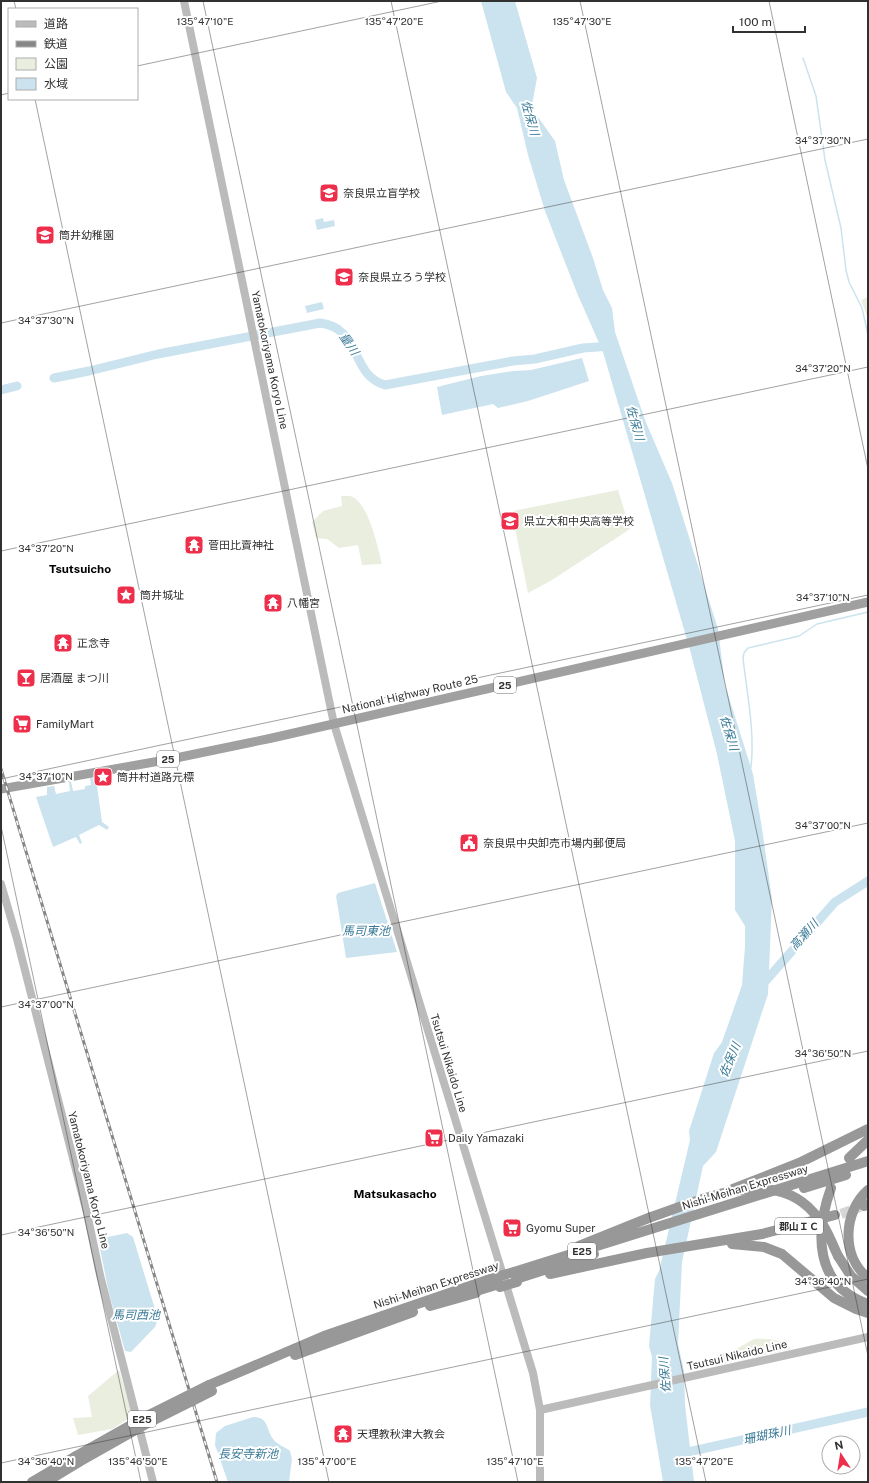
<svg xmlns="http://www.w3.org/2000/svg" width="869" height="1483" font-family="'Public Sans','Noto Sans JP',sans-serif">
  <rect width="100%" height="100%" fill="#fff"/>
  <path fill="#e9eedf" d="M 868,297 L 868,319 L 861,300 Z
    M 618,490 L 630,529 L 552,580 L 528,593 L 512,513 L 513,511 Z
    M 341,496 C 344,496 347,496 350,496 C 368,500 378,548 382,564 L 362,565 L 358,545 L 339,548 L 327,539 L 316,538 L 312,522 L 323,511 L 342,506 Z
    M 754,1339 C 767,1338 782,1339 791,1349 L 715,1366 L 717,1355 L 733,1351 Z
    M 119,1370 L 133,1416 L 112,1429 L 78,1435 L 73,1418 L 92,1417 L 88,1396 Z"/>
  <path fill="#cbe3ee" d="M 481,1 L 515,1 L 537,78 L 532,105 L 533,115 L 538,117 L 555,141 L 564,180 L 593,258 L 603,290 L 612,308 L 615,332 L 645,420 L 672,483 L 718,629 L 725,685 L 753,774 L 763,835 L 772,899 L 768,994 L 716,1152 L 703,1166 L 682,1262 L 678,1344 L 684,1371 L 685,1405 L 694,1482 L 663,1482 L 650,1405 L 652,1357 L 649,1346 L 655,1279 L 659,1271 L 690,1140 L 689,1131 L 714,1053 L 722,1042 L 742,985 L 745,946 L 745,926 L 735,910 L 735,841 L 717,754 L 690,650 L 603,352 L 577,293 L 545,211 L 528,155 L 517,108 L 506,92 Z
    M 323,218 L 324,222 L 334,220 L 335,226 L 317,230 L 315,220 Z
    M 322,302 L 324,309 L 307,313 L 305,306 Z
    M 582,358 L 589,381 L 528,401 L 498,408 L 493,404 L 442,415 L 437,387 L 481,376 L 513,371 L 531,370 Z
    M 90,778 L 102,779 L 97,786 L 102,822 L 109,827 L 107,830 L 99,825 L 79,835 L 82,843 L 80,844 L 76,837 L 53,847 L 36,797 L 47,795 L 47,787 L 54,786 L 56,794 L 70,791 L 69,782 L 71,781 L 73,791 L 85,789 L 85,786 L 91,785 Z
    M 375,883 L 397,952 L 346,958 L 336,896 L 338,893 Z
    M 127,1233 L 133,1237 L 158,1319 L 155,1327 L 131,1352 L 125,1351 L 109,1293 L 98,1239 Z
    M 253,1417 C 269,1416 266,1431 274,1440 C 278,1445 285,1447 290,1451 L 292,1459 L 289,1482 L 228,1482 L 215,1445 L 216,1433 L 225,1426 Z"/>
  <g fill="none" stroke-linecap="round" stroke-linejoin="round">
    <path stroke="#cbe3ee" stroke-width="1.5" d="M 803,58 L 816,96 L 825,160 L 841,228 L 846,270 L 849,282 L 862,308 L 868,335
      M 751,767 C 755,732 747,694 743,658 L 744,653 L 748,648 L 799,636 L 817,624 L 868,612"/>
    <path stroke="#cbe3ee" stroke-width="9" d="M 54,378 L 89,371 L 158,354 L 320,323 C 362,328 350,375 385,385 L 513,361 L 535,359 L 583,348 L 612,346
      M 1,390 L 17,386
      M 762,985 L 835,902 L 868,881
      M 680,1457 L 688,1452 L 868,1412"/>
    <path stroke="#d6d6d6" stroke-width="10" stroke-dasharray="10 5" stroke-linecap="butt" d="M 841,1214 L 860,1207"/>
    <path stroke="#bbb" stroke-width="8" d="M 184,1 L 334,724 L 533,1373 L 540,1410 L 540,1482
      M 1,884 L 17,939 L 87,1213 L 100,1275 L 153,1482
      M 540,1410 L 868,1337"/>
    <path stroke="#a0a0a0" stroke-width="9" d="M 1,789 L 171,759 L 272,738 L 868,602"/>
    <path stroke="#989898" stroke-width="10" d="M 849,1158 L 868,1140
      M 804,1188 L 846,1175
      M 831,1188 C 815,1233 814,1285 868,1304
      M 733,1189 L 799,1163 L 868,1129
      M 868,1190 C 843,1212 841,1256 868,1278
      M 864,1206 L 868,1204
      M 732,1244 L 764,1247 L 782,1254 L 834,1298 L 856,1309 L 868,1313
      M 579,1246 L 651,1217
      M 838,1256 L 851,1276 L 868,1291
      M 514,1272 L 868,1161
      M 550,1274 L 647,1253 L 762,1234
      M 516,1279 L 594,1254
      M 470,1293 L 499,1284
      M 430,1306 L 476,1293
      M 295,1355 L 413,1312
      M 209,1385 L 324,1336 L 496,1277
      M 32,1482 L 76,1456
      M 46,1482 L 79,1462"/>
    <defs>
      <path id="rail" d="M 1,769 L 217,1482"/>
    </defs>
    <use href="#rail" stroke="#868686" stroke-width="3"/>
    <use href="#rail" stroke="#fff" stroke-width="1.5" stroke-dasharray="4.5" stroke-linecap="butt"/>
    <path stroke="#989898" stroke-width="10" d="M 651,1217 C 699,1201 771,1165 813,1212 C 825,1224 831,1241 838,1256
      M 762,1234 L 835,1215
      M 496,1277 L 514,1272
      M 500,1287 L 517,1282
      M 76,1456 L 145,1417 L 209,1385
      M 79,1462 L 148,1423 L 212,1391"/>
  </g>
  <path fill="none" stroke="#313131" stroke-width="1" stroke-opacity="0.45" d="M 14,1 L 16,9M 203,1 L 518,1482M 391,1 L 706,1482M 580,1 L 868,1356M 769,1 L 868,469M 137,66 L 442,1M 1,95 L 9,93M 35,99 L 329,1482M 1,323 L 868,139M 1,551 L 868,367M 1,779 L 868,595M 1,826 L 141,1482M 1,1007 L 868,823M 1,1235 L 868,1051M 1,1463 L 868,1279"/>
  <defs>
    <symbol id="school-square" viewBox="-11 -11 22 22"><rect x="-9" y="-9" width="18" height="18" rx="4" fill="#ed2f4c" stroke="#fff"/><path d="M0-5L7-2L0 1L-7-2ZM-4 1L0 2.5L4 1V4Q0 6-4 4Z" fill="#fff"/></symbol>
    <symbol id="temple-square" viewBox="-11 -11 22 22"><rect x="-9" y="-9" width="18" height="18" rx="4" fill="#ed2f4c" stroke="#fff"/><path d="M0-6L5-2H3V0L6.5 2.5H4V6H1.5V3h-3V6H-4V2.5H-6.5L-3 0V-2H-5Z" fill="#fff"/></symbol>
    <symbol id="sight-square" viewBox="-11 -11 22 22"><rect x="-9" y="-9" width="18" height="18" rx="4" fill="#ed2f4c" stroke="#fff"/><path d="M0-6L1.8-2.2L6-1.7L2.9 1.2L3.7 5.4L0 3.3L-3.7 5.4L-2.9 1.2L-6-1.7L-1.8-2.2Z" fill="#fff"/></symbol>
    <symbol id="bar-square" viewBox="-11 -11 22 22"><rect x="-9" y="-9" width="18" height="18" rx="4" fill="#ed2f4c" stroke="#fff"/><path d="M-6-5H6L.8 .8V4.5H3.5V6h-7V4.5H-.8V.8Z" fill="#fff"/></symbol>
    <symbol id="supermarket-square" viewBox="-11 -11 22 22"><rect x="-9" y="-9" width="18" height="18" rx="4" fill="#ed2f4c" stroke="#fff"/><path d="M-6-5.5h2.5l.6 2H6L4.5 2H-2.5L-4.4-4H-6ZM-1.5 3.2a1.3 1.3 0 1 0 .1 0ZM3 3.2a1.3 1.3 0 1 0 .1 0Z" fill="#fff"/></symbol>
    <symbol id="civic-square" viewBox="-11 -11 22 22"><rect x="-9" y="-9" width="18" height="18" rx="4" fill="#ed2f4c" stroke="#fff"/><path d="M-.6-6.5H3V-4.5H.6V-3L4-1V1h2V6H-6V1h2V-1L-.6-3ZM-1.2 2.5V6h2.4V2.5Z" fill="#fff"/></symbol>
  </defs>
  <g fill-rule="evenodd">
    <use href="#school-square" x="318" y="182" width="22" height="22"/>
    <use href="#school-square" x="34" y="224" width="22" height="22"/>
    <use href="#school-square" x="333" y="266" width="22" height="22"/>
    <use href="#school-square" x="499" y="510" width="22" height="22"/>
    <use href="#temple-square" x="183" y="534" width="22" height="22"/>
    <use href="#sight-square" x="115" y="584" width="22" height="22"/>
    <use href="#temple-square" x="262" y="592" width="22" height="22"/>
    <use href="#temple-square" x="52" y="632" width="22" height="22"/>
    <use href="#bar-square" x="15" y="667" width="22" height="22"/>
    <use href="#supermarket-square" x="11" y="713" width="22" height="22"/>
    <use href="#sight-square" x="92" y="766" width="22" height="22"/>
    <use href="#civic-square" x="458" y="832" width="22" height="22"/>
    <use href="#supermarket-square" x="423" y="1127" width="22" height="22"/>
    <use href="#supermarket-square" x="501" y="1217" width="22" height="22"/>
    <use href="#temple-square" x="332" y="1423" width="22" height="22"/>
  </g>
  <g text-anchor="middle" dominant-baseline="central" stroke-width="4" stroke-linejoin="round" paint-order="stroke">
    <g fill="#fff" stroke="#6f6f6f" stroke-width="1">
      <rect x="494" y="677" width="22" height="16" rx="3"/>
      <rect x="157" y="751" width="22" height="16" rx="3"/>
      <rect x="775" y="1218" width="48" height="16" rx="3"/>
      <rect x="568" y="1243" width="28" height="16" rx="3"/>
      <rect x="128" y="1411" width="28" height="16" rx="3"/>
    </g>
    <g font-size="10" font-weight="bold" fill="#313131">
      <text x="505" y="685">25</text>
      <text x="168" y="759">25</text>
      <text x="799" y="1226">郡山ＩＣ</text>
      <text x="582" y="1251">E25</text>
      <text x="142" y="1419">E25</text>
    </g>
    <g font-size="11" fill="#313131" stroke="#fff" text-anchor="start">
      <text x="343" y="193">奈良県立盲学校</text>
      <text x="59" y="235">筒井幼稚園</text>
      <text x="358" y="277">奈良県立ろう学校</text>
      <text x="524" y="521">県立大和中央高等学校</text>
      <text x="208" y="545">菅田比賣神社</text>
      <text x="140" y="595">筒井城址</text>
      <text x="287" y="603">八幡宮</text>
      <text x="77" y="643">正念寺</text>
      <text x="40" y="678">居酒屋 まつ川</text>
      <text x="36" y="724">FamilyMart</text>
      <text x="117" y="777">筒井村道路元標</text>
      <text x="483" y="843">奈良県中央卸売市場内郵便局</text>
      <text x="448" y="1138">Daily Yamazaki</text>
      <text x="526" y="1228">Gyomu Super</text>
      <text x="357" y="1434">天理教秋津大教会</text>
    </g>
    <g font-size="11" fill="#313131" stroke="#fff">
      <text transform="translate(270 360) rotate(78)">Yamatokoriyama Koryo Line</text>
      <text transform="translate(410 694) rotate(-13)">National Highway Route 25</text>
      <text transform="translate(449 1063) rotate(73)">Tsutsui Nikaido Line</text>
      <text transform="translate(89 1180) rotate(76)">Yamatokoriyama Koryo Line</text>
      <text transform="translate(745 1187) rotate(-17)">Nishi-Meihan Expressway</text>
      <text transform="translate(436 1285) rotate(-18)">Nishi-Meihan Expressway</text>
      <text transform="translate(737 1355) rotate(-13)">Tsutsui Nikaido Line</text>
    </g>
    <g font-size="12" font-style="italic" fill="#3b7b98" stroke="#fff">
      <text transform="translate(530 118) rotate(74)">佐保川</text>
      <text transform="translate(349 344) rotate(56)">量川</text>
      <text transform="translate(635 423) rotate(74)">佐保川</text>
      <text transform="translate(729 733) rotate(73)">佐保川</text>
      <text x="366" y="931">馬司東池</text>
      <text transform="translate(804 935) rotate(-48)">高瀬川</text>
      <text transform="translate(730 1060) rotate(-67)">佐保川</text>
      <text x="136" y="1315">馬司西池</text>
      <text transform="translate(665 1375) rotate(-95)">佐保川</text>
      <text transform="translate(767 1435) rotate(-12)">珊瑚珠川</text>
      <text x="248" y="1454">長安寺新池</text>
    </g>
    <g font-size="12" font-weight="bold" fill="#000" stroke="#fff">
      <text x="80" y="569">Tsutsuicho</text>
      <text x="395" y="1194">Matsukasacho</text>
    </g>
  </g>
  <g font-size="10" text-anchor="middle" fill="#313131" stroke="#fff" stroke-width="4" stroke-linejoin="round" paint-order="stroke">
    <text x="205" y="25">135°47'10"E</text>
    <text x="394" y="25">135°47'20"E</text>
    <text x="582" y="25">135°47'30"E</text>
    <text x="823" y="144">34°37'30"N</text>
    <text x="46" y="324">34°37'30"N</text>
    <text x="823" y="372">34°37'20"N</text>
    <text x="46" y="552">34°37'20"N</text>
    <text x="823" y="601">34°37'10"N</text>
    <text x="46" y="780">34°37'10"N</text>
    <text x="823" y="829">34°37'00"N</text>
    <text x="46" y="1008">34°37'00"N</text>
    <text x="823" y="1057">34°36'50"N</text>
    <text x="46" y="1236">34°36'50"N</text>
    <text x="823" y="1285">34°36'40"N</text>
    <text x="46" y="1465">34°36'40"N</text>
    <text x="138" y="1465">135°46'50"E</text>
    <text x="327" y="1465">135°47'00"E</text>
    <text x="515" y="1465">135°47'10"E</text>
    <text x="704" y="1465">135°47'20"E</text>
  </g>
  <rect width="869" height="1483" fill="none" stroke="#313131" stroke-width="4"/>
  <rect x="8" y="8" width="130" height="92" fill="#ffffff" stroke="#adadad"/>
  <rect x="16" y="21" width="20" height="6" fill="#bbbbbb" stroke="#adadad"/>
  <text x="44" y="28" font-size="12" fill="#313131">道路</text>
  <rect x="16" y="41" width="20" height="6" fill="#868686" stroke="#adadad"/>
  <text x="44" y="48" font-size="12" fill="#313131">鉄道</text>
  <rect x="16" y="58" width="20" height="12" fill="#e9eedf" stroke="#adadad"/>
  <text x="44" y="68" font-size="12" fill="#313131">公園</text>
  <rect x="16" y="78" width="20" height="12" fill="#cbe3ee" stroke="#adadad"/>
  <text x="44" y="88" font-size="12" fill="#313131">水域</text>
  <g transform="translate(841 1455) rotate(348)"><circle r="19" fill="#ffffff" stroke="#adadad"/>
  <path d="M0-3L7 15L0 10L-7 15Z" fill="#ed2f4c"/>
  <text y="-6" font-size="11" font-weight="bold" text-anchor="middle" fill="#313131">N</text>
  </g>
  <path d="M733 26v6h72v-6" fill="none" stroke="#313131" stroke-width="2"/>
  <text x="739" y="26" font-size="12" fill="#313131" stroke="#ffffff" stroke-width="3" paint-order="stroke">100 m</text>
</svg>
